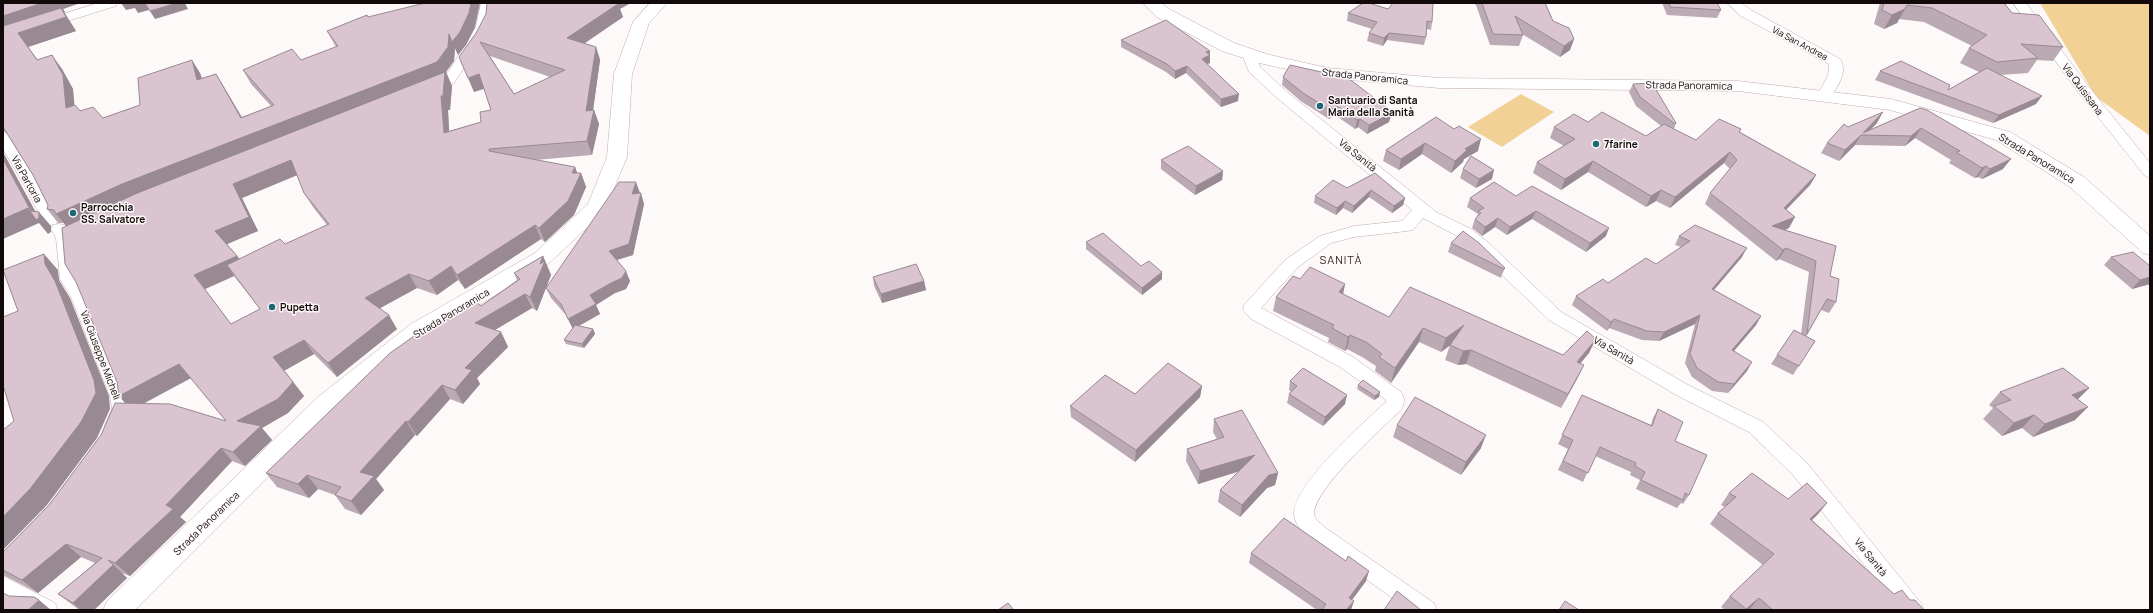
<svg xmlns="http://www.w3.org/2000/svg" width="2153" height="613" font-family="Manrope,sans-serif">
  <rect width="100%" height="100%" fill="#fef9f9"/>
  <path fill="#f2d197" d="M 2040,3 L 2150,3 L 2150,136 L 2096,97 Z
    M 1521,94 L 1554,112 L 1502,147 L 1468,127 Z"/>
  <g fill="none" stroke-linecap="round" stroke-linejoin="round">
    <defs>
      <path id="minor" d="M 98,3 L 117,3 L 116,6 L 3,41 L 3,33 Z
        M 481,3 L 493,3 L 490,27 L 454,83 L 433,91 L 423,91 L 421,88 L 423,85 L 444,77 L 451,68 L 476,27 Z
        M 1727,3 L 1741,3 L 1751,10 L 1840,59 C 1849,73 1836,89 1828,100 L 1823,101 L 1816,97 L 1828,76 L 1829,64 L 1741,16 Z
        M 2013,3 L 2026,3 L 2089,87 L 2150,163 L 2150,178 L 2145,176 L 2079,93 Z
        M 1249,50 L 1256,54 L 1260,67 L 1286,91 L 1436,212 L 1471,229 L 1489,243 L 1561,312 L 1690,386 L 1763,422 L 1807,463 L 1921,603 L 1924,610 L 1900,610 L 1793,475 L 1749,432 L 1678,396 L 1549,320 L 1477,251 L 1459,237 L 1423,218 L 1413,230 L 1407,231 L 1354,237 L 1331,243 L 1297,268 L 1261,308 L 1353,357 L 1401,392 C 1405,399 1405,403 1401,410 C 1382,428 1315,488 1314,513 C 1314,520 1323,525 1327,529 L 1434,603 L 1437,610 L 1409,610 L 1313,541 C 1305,534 1295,526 1294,514 C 1293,485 1364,422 1386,402 L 1386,400 L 1340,367 L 1251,319 L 1243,310 L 1244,305 L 1285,260 L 1320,236 L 1354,226 L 1402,221 L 1412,210 L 1276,97 L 1249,72 L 1242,54 Z
        M 3,132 L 8,134 L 43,190 L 58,220 L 56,224 L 50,225 L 44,224 L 27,190 L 3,149 Z
        M 59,224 L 65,225 L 72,238 L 76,279 L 87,297 L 128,396 L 130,409 L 121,430 L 114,432 L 107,430 L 105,425 L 112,409 L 110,396 L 71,297 L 60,279 L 56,238 L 51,229 L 53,225 Z
        M 3,576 L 55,603 L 58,610 L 28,610 L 3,596 Z"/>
      <path id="secondary" d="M 650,3 L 667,3 L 649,23 L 632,74 L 627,157 L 604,212 L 549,263 L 427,336 L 334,411 L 135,610 L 103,610 L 107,601 L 318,397 L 411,324 L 535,253 L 588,204 L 607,157 L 614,74 L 633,22 Z
        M 1143,3 L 1161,3 L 1169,9 L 1234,43 L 1270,55 L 1328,68 L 1439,78 L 1738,81 L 1891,99 L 2010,132 L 2084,177 L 2150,236 L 2150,255 L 2143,253 L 2070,187 L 1996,140 L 1890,110 L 1738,91 L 1439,88 L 1328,78 L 1259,63 L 1222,51 L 1157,17 Z"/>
    </defs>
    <use href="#minor" stroke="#c4abac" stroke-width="1"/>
    <use href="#secondary" stroke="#c4abac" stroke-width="1"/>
    <use href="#minor" fill="#fff" fill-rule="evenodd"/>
    <use href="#secondary" fill="#fff" fill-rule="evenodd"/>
  </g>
  <path fill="#bba9b3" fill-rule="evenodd" d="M 3,3 L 80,3 L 63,9 L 65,12 L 64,12 L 76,31 L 28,47 L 38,60 L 62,69 L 73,89 L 74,105 L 80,111 L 103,118 L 140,105 L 200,73 L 202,78 L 216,74 L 242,117 L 271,106 L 251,84 L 243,70 L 301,60 L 336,47 L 327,31 L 368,17 L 475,27 L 466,45 L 458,55 L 455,48 L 454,61 L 446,72 L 452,86 L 450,110 L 448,110 L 449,131 L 481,122 L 491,110 L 484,89 L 474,92 L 476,33 L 620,9 L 623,17 L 584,43 L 596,47 L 600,60 L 593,110 L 594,110 L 599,124 L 592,155 L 535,160 L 575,167 L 577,173 L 581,173 L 586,187 L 574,215 L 545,242 L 541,239 L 465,289 L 458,280 L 437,295 L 417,288 L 380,308 L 397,329 L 337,377 L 314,354 L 284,370 L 304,396 L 288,413 L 262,428 L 272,440 L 245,466 L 232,461 L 180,517 L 186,522 L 130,576 L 122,573 L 127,578 L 94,610 L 79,610 L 74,606 L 58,594 L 95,563 L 81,557 L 38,593 L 5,576 L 3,574 L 3,552 L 49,505 L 125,404 L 117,382 L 66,226 L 64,223 L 58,223 L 47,209 L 48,205 L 33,175 L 6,132 L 3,131 ZM 490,56 L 550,77 L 514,94 ZM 297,175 L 304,193 L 313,207 L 327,225 L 285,244 L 240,259 L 227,244 L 258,231 L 242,198 ZM 234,276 L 260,309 L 231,324 L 205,289 ZM 191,378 L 226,421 L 143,404 Z
    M 1472,3 L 1545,3 L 1553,21 L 1574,39 L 1570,50 L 1560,57 L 1522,34 L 1523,35 L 1519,46 L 1490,45 L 1476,5 Z
    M 1662,3 L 1717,3 L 1721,10 L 1717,18 L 1667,15 Z
    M 1880,3 L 2004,3 L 2012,13 L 2063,47 L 2053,61 L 2037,60 L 2028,73 L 2001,75 L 2036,104 L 1993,123 L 1875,80 L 1880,71 L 1948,90 L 1979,72 L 1960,63 L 1969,48 L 1972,46 L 1924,22 L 1899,19 L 1897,23 L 1884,29 L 1874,24 Z
    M 1388,9 L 1432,22 L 1431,30 L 1427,29 L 1426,37 L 1424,45 L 1387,40 L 1383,46 L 1367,41 L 1369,33 L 1372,29 L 1347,21 L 1348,13 Z
    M 1121,40 L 1210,51 L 1210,63 L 1207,64 L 1238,101 L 1221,107 L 1186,73 L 1175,79 L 1166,72 L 1121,47 Z
    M 1283,77 L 1385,109 L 1389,122 L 1367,134 L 1358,127 L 1355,129 L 1335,115 L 1329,119 L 1302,102 L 1282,85 Z
    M 1633,84 L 1676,123 L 1674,129 L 1696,140 L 1741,129 L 1740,132 L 1816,175 L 1810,185 L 1786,210 L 1789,228 L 1785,230 L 1836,246 L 1830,276 L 1836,302 L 1829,313 L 1821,310 L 1806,337 L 1815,341 L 1793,375 L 1771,364 L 1794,330 L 1801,334 L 1809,272 L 1779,259 L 1776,261 L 1705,204 L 1710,193 L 1730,169 L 1724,163 L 1670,208 L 1656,201 L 1646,207 L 1588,172 L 1561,190 L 1533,173 L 1537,162 L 1564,146 L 1550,138 L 1554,127 L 1588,122 L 1646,136 L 1661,126 L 1636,106 L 1629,92 Z
    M 1920,108 L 2003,169 L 1982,179 L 1978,177 L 1975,178 L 1949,163 L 1951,160 L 1915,138 L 1905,146 L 1855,145 L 1839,161 L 1821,153 L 1827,143 L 1848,127 L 1877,123 L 1870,130 Z
    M 1436,117 L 1478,151 L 1464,159 L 1463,162 L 1451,173 L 1422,154 L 1399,170 L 1383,161 L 1386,150 Z
    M 1161,160 L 1223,171 L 1222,180 L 1195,195 L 1161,169 Z
    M 1463,169 L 1492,179 L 1476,188 L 1460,178 Z
    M 1375,173 L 1405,198 L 1403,205 L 1392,213 L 1369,197 L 1352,213 L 1343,208 L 1336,215 L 1314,203 L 1315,196 L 1347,188 Z
    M 640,193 L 644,204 L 633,255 L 617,260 L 630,281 L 626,289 L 615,293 L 596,305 L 600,314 L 579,326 L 593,329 L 595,334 L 584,348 L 566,344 L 564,340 L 573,329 L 566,315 L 551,298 L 546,288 Z
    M 1516,196 L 1606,236 L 1586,252 L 1532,219 L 1507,235 L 1495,227 L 1482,236 L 1472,228 L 1475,219 L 1476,218 L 1478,214 L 1467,207 L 1470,198 Z
    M 1679,236 L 1742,257 L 1714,290 L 1761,316 L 1756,325 L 1734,351 L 1747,371 L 1728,393 L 1712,391 L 1692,377 L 1685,363 L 1695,324 L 1659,341 L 1642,340 L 1609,328 L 1607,331 L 1572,305 L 1576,296 L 1656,264 L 1681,247 L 1675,245 Z
    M 1086,242 L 1141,266 L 1162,279 L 1142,295 L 1086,249 Z
    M 1451,243 L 1505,268 L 1501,277 L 1501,278 L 1448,252 Z
    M 543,256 L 551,275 L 537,311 L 532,308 L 495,330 L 501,332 L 508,347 L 477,378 L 480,384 L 463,404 L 450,399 L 417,436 L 415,435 L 376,479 L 384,490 L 361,515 L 345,509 L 335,495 L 318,489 L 309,498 L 277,487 L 266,473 L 440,322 L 481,306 L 517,280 L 514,273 Z
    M 2111,257 L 2150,266 L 2150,284 L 2132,289 L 2104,265 Z
    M 873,277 L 924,281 L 926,290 L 882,303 L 874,286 Z
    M 1345,284 L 1343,295 L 1389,317 L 1563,355 L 1589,353 L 1580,363 L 1577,379 L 1561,408 L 1466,364 L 1458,365 L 1445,360 L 1450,345 L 1441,352 L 1419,342 L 1391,383 L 1375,371 L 1376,366 L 1362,357 L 1347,349 L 1345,351 L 1328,342 L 1329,338 L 1273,311 L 1276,297 Z
    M 1290,381 L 1345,404 L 1323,426 L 1287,403 L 1289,394 L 1291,392 L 1289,390 Z
    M 1358,385 L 1379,397 L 1374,400 L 1357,389 Z
    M 1202,386 L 1200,397 L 1135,462 L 1071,417 L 1070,406 L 1135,394 Z
    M 2089,388 L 2078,399 L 2075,420 L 2033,437 L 2022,428 L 2002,436 L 1983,419 L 1993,408 L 1989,405 L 2000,392 Z
    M 1582,395 L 1651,425 L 1653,418 L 1658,409 L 1675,441 L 1689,495 L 1683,504 L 1681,503 L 1677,508 L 1636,489 L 1640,480 L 1630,475 L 1631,472 L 1595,456 L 1583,482 L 1558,470 L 1568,449 L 1558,444 Z
    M 1214,419 L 1278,473 L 1275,485 L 1267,488 L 1240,517 L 1218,502 L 1220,490 L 1238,472 L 1198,484 L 1186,461 L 1187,449 L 1217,439 L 1213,432 Z
    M 1397,425 L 1481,448 L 1461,475 L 1393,437 Z
    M 1729,493 L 1788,499 L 1827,503 L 1818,514 L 1812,520 L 1894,594 L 1910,600 L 1924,610 L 1751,610 L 1750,609 L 1749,610 L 1725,610 L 1721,607 L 1730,596 L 1763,565 L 1710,524 L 1718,513 L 1725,507 L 1721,505 Z
    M 1251,553 L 1366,581 L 1352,600 L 1351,610 L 1317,610 L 1249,563 Z"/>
  <path fill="#988992" d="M 42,3 L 80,3 L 63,9 L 65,12 L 64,12 L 76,31 L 28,47 L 47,73 L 18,33 L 3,32 L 3,16 Z
    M 121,3 L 145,3 L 149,10 L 138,13 L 135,8 L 126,10 Z
    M 177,3 L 185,3 L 188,9 L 155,19 L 150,11 Z
    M 471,3 L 480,3 L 475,27 L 466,45 L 458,55 L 455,48 L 454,61 L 446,72 L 452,86 L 450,110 L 448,110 L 450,147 L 444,133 L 441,96 L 68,228 L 56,214 L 449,34 Z
    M 613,3 L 631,3 L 620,9 L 623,17 L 572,52 L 567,38 Z
    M 1905,9 L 1897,23 L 1884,29 L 1892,15 Z
    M 1389,33 L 1387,40 L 1383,46 L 1384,38 Z
    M 1574,39 L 1570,50 L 1560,57 L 1564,46 Z
    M 596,47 L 600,60 L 591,125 L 586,111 Z
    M 1210,51 L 1209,56 L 1210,55 L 1210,63 L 1201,66 L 1202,59 L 1206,52 Z
    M 52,55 L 62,69 L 73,89 L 76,122 L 66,108 Z
    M 192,60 L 200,73 L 206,93 L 197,80 Z
    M 1187,66 L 1186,73 L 1175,79 L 1175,71 Z
    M 216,74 L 224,87 L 250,132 L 241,118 Z
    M 479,74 L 485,88 L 474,92 L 468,78 Z
    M 1239,94 L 1238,101 L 1221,107 L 1221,99 Z
    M 2042,96 L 2036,104 L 1993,123 L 1999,115 Z
    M 1337,106 L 1335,115 L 1329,119 L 1330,110 Z
    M 594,110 L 599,124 L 592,155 L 587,141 Z
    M 1883,112 L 1877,123 L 1865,135 L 1863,133 Z
    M 1392,113 L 1389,122 L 1367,134 L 1369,125 Z
    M 1360,119 L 1358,127 L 1355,129 L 1357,120 Z
    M 1921,128 L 1915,138 L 1905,146 L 1911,136 Z
    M 1861,135 L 1855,145 L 1839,161 L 1845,150 Z
    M 1481,139 L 1478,151 L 1464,159 L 1463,162 L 1451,173 L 1455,161 L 1465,149 Z
    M 1425,143 L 1422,154 L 1399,170 L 1401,159 Z
    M 3,152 L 39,218 L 39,212 L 51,226 L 51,232 L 48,234 L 39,223 L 3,239 L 3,219 L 28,208 L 31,211 L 3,159 Z
    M 1730,152 L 1724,163 L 1670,208 L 1675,197 Z
    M 2011,159 L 2003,169 L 1982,179 L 1990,169 Z
    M 291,160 L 300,174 L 242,198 L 258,231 L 225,245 L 215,231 L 233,184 Z
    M 1593,161 L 1588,172 L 1561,190 L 1565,179 Z
    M 1986,166 L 1978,177 L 1975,178 L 1982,168 Z
    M 575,167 L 579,178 L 581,173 L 586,187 L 574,215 L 545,242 L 539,228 Z
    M 1494,170 L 1492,179 L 1476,188 L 1479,179 Z
    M 1223,171 L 1222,180 L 1195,195 L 1196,186 Z
    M 1816,175 L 1810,185 L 1777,219 L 1784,208 Z
    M 636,182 L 640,193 L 635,205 L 632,194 Z
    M 1371,190 L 1369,197 L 1352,213 L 1354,206 Z
    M 1661,190 L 1656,201 L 1646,207 L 1651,196 Z
    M 641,193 L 644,204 L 633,255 L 613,261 L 609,251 Z
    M 1405,198 L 1403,205 L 1392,213 L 1394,206 Z
    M 1345,201 L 1343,208 L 1336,215 L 1337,208 Z
    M 1536,211 L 1532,219 L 1507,235 L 1510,227 Z
    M 1795,217 L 1789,228 L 1766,237 L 1772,226 Z
    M 1498,218 L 1495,227 L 1482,236 L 1485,227 Z
    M 535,225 L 541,239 L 465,289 L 457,275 Z
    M 1609,228 L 1606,236 L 1586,252 L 1590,243 Z
    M 1747,248 L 1742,257 L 1707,298 L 1712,289 Z
    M 1786,248 L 1779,259 L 1776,261 L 1783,250 Z
    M 44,254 L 58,270 L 59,280 L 70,298 L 109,396 L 110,409 L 97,438 L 47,505 L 3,550 L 3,517 L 45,264 Z
    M 237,256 L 247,270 L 227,265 L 234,276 L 205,289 L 194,275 Z
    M 543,256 L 551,275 L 537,311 L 530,297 L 540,264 Z
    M 451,266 L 458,280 L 437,295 L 429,281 Z
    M 626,271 L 630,281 L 626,289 L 615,293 L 596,305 L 600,314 L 573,329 L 568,319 L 590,295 Z
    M 1162,272 L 1162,279 L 1142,295 L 1142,288 Z
    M 409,274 L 417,288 L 373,312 L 365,298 Z
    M 2150,277 L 2150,284 L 2132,289 L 2140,280 Z
    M 924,281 L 926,290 L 882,303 L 881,294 Z
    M 1345,284 L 1342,298 L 1339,292 Z
    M 525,294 L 532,308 L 483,337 L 475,323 Z
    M 389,315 L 397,329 L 337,377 L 328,363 Z
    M 1700,315 L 1695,324 L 1659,341 L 1664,332 Z
    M 1761,316 L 1756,325 L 1727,359 L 1732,350 Z
    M 1614,319 L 1609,328 L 1607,331 L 1611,322 Z
    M 1464,325 L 1459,339 L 1441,352 L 1446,338 Z
    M 1423,328 L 1419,342 L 1391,383 L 1395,368 Z
    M 593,329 L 595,334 L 584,348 L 582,344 Z
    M 501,332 L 508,347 L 477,378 L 480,384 L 463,404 L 455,390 L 465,368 Z
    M 1350,335 L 1347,349 L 1345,351 L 1348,337 Z
    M 1596,339 L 1589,353 L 1570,376 L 1577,362 Z
    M 304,340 L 314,354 L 284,371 L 273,357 Z
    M 1471,350 L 1466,364 L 1458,365 L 1463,351 Z
    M 1752,362 L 1747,371 L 1728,393 L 1734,384 Z
    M 179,364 L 191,378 L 131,410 L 119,396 Z
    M 1584,365 L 1577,379 L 1561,408 L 1568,394 Z
    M 293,382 L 304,396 L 288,413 L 262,428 L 272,440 L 245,466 L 233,452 L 237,421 Z
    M 442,385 L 450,399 L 417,436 L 408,422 Z
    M 1202,386 L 1200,397 L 1135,462 L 1136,450 Z
    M 2089,388 L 2076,401 L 2072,395 Z
    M 1380,392 L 1379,397 L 1374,400 L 1375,396 Z
    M 1347,395 L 1345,404 L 1323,426 L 1325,417 Z
    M 2088,407 L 2075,420 L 2033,437 L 2045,424 Z
    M 2034,415 L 2022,428 L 2002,436 L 2014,423 Z
    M 406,421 L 415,435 L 376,479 L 384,490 L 361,515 L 351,501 L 360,472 Z
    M 1486,435 L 1481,448 L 1461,475 L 1466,462 Z
    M 221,448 L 232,461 L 180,517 L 186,522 L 130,576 L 115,563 L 166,505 Z
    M 1255,455 L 1252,467 L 1198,484 L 1200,471 Z
    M 1278,473 L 1275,485 L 1267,488 L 1240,517 L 1242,505 L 1269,475 Z
    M 307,475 L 318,489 L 309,498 L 298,484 Z
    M 1827,503 L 1818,514 L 1801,531 L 1810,519 Z
    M 66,544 L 81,557 L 38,593 L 22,580 Z
    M 108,560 L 122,573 L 127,578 L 94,610 L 81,610 L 73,603 Z
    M 1369,571 L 1366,581 L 1346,608 L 1349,598 Z
    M 1759,598 L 1750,609 L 1749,610 L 1745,610 Z
    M 39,600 L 51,610 L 28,610 Z
    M 1354,601 L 1351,610 L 1346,610 Z"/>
  <path fill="#d9c4d0" stroke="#988992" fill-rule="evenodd" d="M 3,3 L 42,3 L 3,16 Z
    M 132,3 L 140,3 L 133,5 Z
    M 145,3 L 177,3 L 150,11 Z
    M 425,3 L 471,3 L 469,13 L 460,32 L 452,42 L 449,34 L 448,47 L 437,62 L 122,184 L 56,214 L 54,210 L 47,209 L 48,205 L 33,175 L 3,127 L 3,26 L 61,8 L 66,17 L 18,33 L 37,60 L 52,55 L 63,75 L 66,108 L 75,105 L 80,111 L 93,107 L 103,118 L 140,105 L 138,78 L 192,60 L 197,80 L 216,74 L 241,118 L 274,105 L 243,70 L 292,49 L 301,60 L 338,46 L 327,31 L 367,15 L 368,17 Z
    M 487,3 L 617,3 L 618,4 L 567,38 L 596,47 L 586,111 L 594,110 L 587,141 L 489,149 L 489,151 L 575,167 L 572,173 L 581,173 L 568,201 L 539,228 L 535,225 L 457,275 L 451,266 L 429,281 L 409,274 L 365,298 L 389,315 L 328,363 L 304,340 L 273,357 L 293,382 L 278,399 L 237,421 L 261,426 L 233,452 L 221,448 L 166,505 L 173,509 L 115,563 L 108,560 L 113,565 L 73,603 L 58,594 L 102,558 L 66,544 L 22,580 L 3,570 L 3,552 L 49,505 L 101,435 L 115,403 L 170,404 L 226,421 L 179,364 L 119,396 L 117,382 L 76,282 L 65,264 L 62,228 L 135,194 L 445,72 L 443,96 L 441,96 L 444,133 L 481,122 L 480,112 L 491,110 L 479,74 L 468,78 L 459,57 L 476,33 L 486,14 ZM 480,42 L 565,70 L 514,94 ZM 291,160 L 304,193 L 329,224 L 285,244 L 280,239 L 227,265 L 260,309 L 231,324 L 194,275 L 237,256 L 215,231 L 249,217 L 233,184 Z
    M 1363,3 L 1369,3 L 1388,9 L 1393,3 L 1433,3 L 1432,22 L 1427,21 L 1426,37 L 1389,33 L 1384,38 L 1369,33 L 1377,22 L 1348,13 Z
    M 1482,3 L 1545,3 L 1553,21 L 1569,28 L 1574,39 L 1564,46 L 1515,16 L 1523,35 L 1493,34 Z
    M 1669,3 L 1717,3 L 1721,10 L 1670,7 Z
    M 1884,3 L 2004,3 L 2012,13 L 2039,15 L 2063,47 L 2021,44 L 2038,58 L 1997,62 L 1969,48 L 1987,35 L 1932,8 L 1907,5 L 1905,9 L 1892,15 L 1882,10 Z
    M 1166,20 L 1210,51 L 1206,52 L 1210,55 L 1202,59 L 1239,94 L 1221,99 L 1187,66 L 1175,71 L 1167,64 L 1121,40 Z
    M 1901,61 L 1950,85 L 1948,90 L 1987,68 L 2042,96 L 1999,115 L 1880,71 Z
    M 1290,65 L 1348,78 L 1386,107 L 1384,108 L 1392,113 L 1369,125 L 1360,119 L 1357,120 L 1337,106 L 1330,110 L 1303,93 L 1283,77 Z
    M 1652,83 L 1676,123 L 1675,124 L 1640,97 L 1633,84 Z
    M 1920,108 L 1927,110 L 2011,159 L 1990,169 L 1986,166 L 1982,168 L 1956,152 L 1960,151 L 1921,128 L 1911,136 L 1861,135 L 1845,150 L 1827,143 L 1844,124 L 1848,127 L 1883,112 L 1863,133 Z
    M 1602,112 L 1646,136 L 1664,124 L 1696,140 L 1719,119 L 1741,129 L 1739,132 L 1816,175 L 1784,208 L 1795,217 L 1772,226 L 1836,246 L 1830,276 L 1839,279 L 1836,302 L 1827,299 L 1807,334 L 1816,261 L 1786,248 L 1783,250 L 1710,193 L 1737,160 L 1730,152 L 1675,197 L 1661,190 L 1651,196 L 1593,161 L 1565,179 L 1537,162 L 1575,139 L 1554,127 L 1574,114 L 1588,122 Z
    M 1436,117 L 1454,129 L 1459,126 L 1481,139 L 1465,149 L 1467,150 L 1455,161 L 1425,143 L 1401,159 L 1386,150 Z
    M 1188,146 L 1223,171 L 1196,186 L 1161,160 Z
    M 1471,156 L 1494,170 L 1479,179 L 1463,169 Z
    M 3,159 L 31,211 L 39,212 L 39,218 L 36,220 L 28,208 L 3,219 Z
    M 1375,173 L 1405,198 L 1394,206 L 1371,190 L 1354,206 L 1345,201 L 1337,208 L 1315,196 L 1333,180 L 1347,188 Z
    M 619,182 L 636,182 L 632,194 L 641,193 L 629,244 L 609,251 L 626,271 L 622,278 L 611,283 L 590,295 L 596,304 L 568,319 L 561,304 L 546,288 Z
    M 1494,182 L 1516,196 L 1532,186 L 1609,228 L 1590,243 L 1536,211 L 1510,227 L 1498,218 L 1485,227 L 1475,219 L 1481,213 L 1478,211 L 1484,208 L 1470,198 Z
    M 1695,225 L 1747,248 L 1712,289 L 1761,316 L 1732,350 L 1752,362 L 1734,384 L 1718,382 L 1697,368 L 1690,354 L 1700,315 L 1664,332 L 1647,331 L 1614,319 L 1611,322 L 1576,296 L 1603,279 L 1608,283 L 1646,258 L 1656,264 L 1690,241 L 1679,236 Z
    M 1463,231 L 1479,243 L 1505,268 L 1504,269 L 1451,243 Z
    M 1103,233 L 1141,266 L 1149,261 L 1162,272 L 1142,288 L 1086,242 Z
    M 2133,252 L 2150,266 L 2150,277 L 2140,280 L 2111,257 Z
    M 44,254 L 45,264 L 55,281 L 94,380 L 96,393 L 81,422 L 30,489 L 3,517 L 3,430 L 14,421 L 3,385 L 3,317 L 18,311 L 3,270 Z
    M 543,256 L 540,264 L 545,261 L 530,297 L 525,294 L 475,323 L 501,332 L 465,368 L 472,370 L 455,390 L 442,385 L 408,422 L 406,421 L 360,472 L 374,476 L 351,501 L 335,495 L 341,487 L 307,475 L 298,484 L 266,473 L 390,353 L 437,320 L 440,322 L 475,301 L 481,306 L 520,279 L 514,273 Z
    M 916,264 L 924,281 L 881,294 L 873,277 Z
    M 1310,267 L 1345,284 L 1339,292 L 1389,317 L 1410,287 L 1563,355 L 1587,331 L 1596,339 L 1577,362 L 1584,365 L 1568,394 L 1471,350 L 1463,351 L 1450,345 L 1464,325 L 1446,338 L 1423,328 L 1395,368 L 1379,357 L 1382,354 L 1366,342 L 1350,335 L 1348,337 L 1332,328 L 1334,325 L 1276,297 L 1293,276 L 1300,279 Z
    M 575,325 L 593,329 L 582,344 L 564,340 Z
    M 1794,330 L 1815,341 L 1799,366 L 1777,355 Z
    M 1168,363 L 1202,386 L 1136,450 L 1070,406 L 1105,375 L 1135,394 Z
    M 1303,368 L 1347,395 L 1325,417 L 1289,394 L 1297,386 L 1290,381 Z
    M 2063,368 L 2089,388 L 2072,395 L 2088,407 L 2045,424 L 2034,415 L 2014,423 L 1994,406 L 2011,400 L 2000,392 Z
    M 1363,380 L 1380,392 L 1375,396 L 1358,385 Z
    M 1582,395 L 1652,426 L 1658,409 L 1683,422 L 1675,441 L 1707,455 L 1689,495 L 1685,493 L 1683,500 L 1641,480 L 1645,472 L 1635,466 L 1636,463 L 1600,447 L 1588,473 L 1563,461 L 1573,440 L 1562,435 Z
    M 1415,397 L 1486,435 L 1466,462 L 1397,425 Z
    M 1242,410 L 1278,473 L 1269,475 L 1242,505 L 1220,490 L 1255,455 L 1200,471 L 1187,449 L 1224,437 L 1214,419 Z
    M 1752,473 L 1788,499 L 1807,483 L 1827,503 L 1810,519 L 1894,594 L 1902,590 L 1910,600 L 1915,600 L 1924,610 L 1773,610 L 1759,598 L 1746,609 L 1730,596 L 1774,554 L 1718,513 L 1736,497 L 1729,493 Z
    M 1284,518 L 1346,561 L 1348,556 L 1369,571 L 1349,598 L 1354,601 L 1346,610 L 1322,610 L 1326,604 L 1251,553 Z
    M 1397,591 L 1421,610 L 1384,610 Z
    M 3,593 L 9,596 L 34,597 L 39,600 L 28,610 L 3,610 Z
    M 1565,601 L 1579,610 L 1559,610 Z
    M 1008,603 L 1014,610 L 998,610 Z"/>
  <g fill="#1e6873" stroke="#fef9f9" stroke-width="1.5">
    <circle cx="1320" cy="106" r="4"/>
    <circle cx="1596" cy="144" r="4"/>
    <circle cx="73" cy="213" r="4"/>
    <circle cx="272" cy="307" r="4"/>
  </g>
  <g text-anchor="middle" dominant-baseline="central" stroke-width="3" stroke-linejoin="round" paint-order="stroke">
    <g font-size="9" fill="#120a0a" stroke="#fef9f9">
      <text transform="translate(1800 43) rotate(28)">Via San Andrea</text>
    </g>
    <g font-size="10" fill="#120a0a" stroke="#fef9f9">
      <text transform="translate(1365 76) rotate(6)">Strada Panoramica</text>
      <text transform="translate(1689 85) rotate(1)">Strada Panoramica</text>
      <text transform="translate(2083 89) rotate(53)">Via Quisisana</text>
      <text transform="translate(1358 155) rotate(39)">Via Sanità</text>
      <text transform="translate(2037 158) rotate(31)">Strada Panoramica</text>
      <text transform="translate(27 179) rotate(61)">Via Partoria</text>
      <text transform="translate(451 313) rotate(-31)">Strada Panoramica</text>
      <text transform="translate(1614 350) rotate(30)">Via Sanità</text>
      <text transform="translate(101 355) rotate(69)">Via Giuseppe Micheli</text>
      <text transform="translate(206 523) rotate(-44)">Strada Panoramica</text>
      <text transform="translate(1871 557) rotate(51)">Via Sanità</text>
    </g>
    <g font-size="10" font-weight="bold" fill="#120a0a" stroke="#fef9f9" text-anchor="start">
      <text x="1328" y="100">Santuario di Santa<tspan x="1328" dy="12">Maria della Sanità</tspan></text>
      <text x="1604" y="144">7farine</text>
      <text x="81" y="207">Parrocchia<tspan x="81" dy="12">SS. Salvatore</tspan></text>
      <text x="280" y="307">Pupetta</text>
    </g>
    <g font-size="11" letter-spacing="1" fill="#372426" stroke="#fef9f9">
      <text x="1341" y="259">SANITÀ</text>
    </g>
  </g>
  <rect width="2153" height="613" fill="none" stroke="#120a0a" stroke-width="8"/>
</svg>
